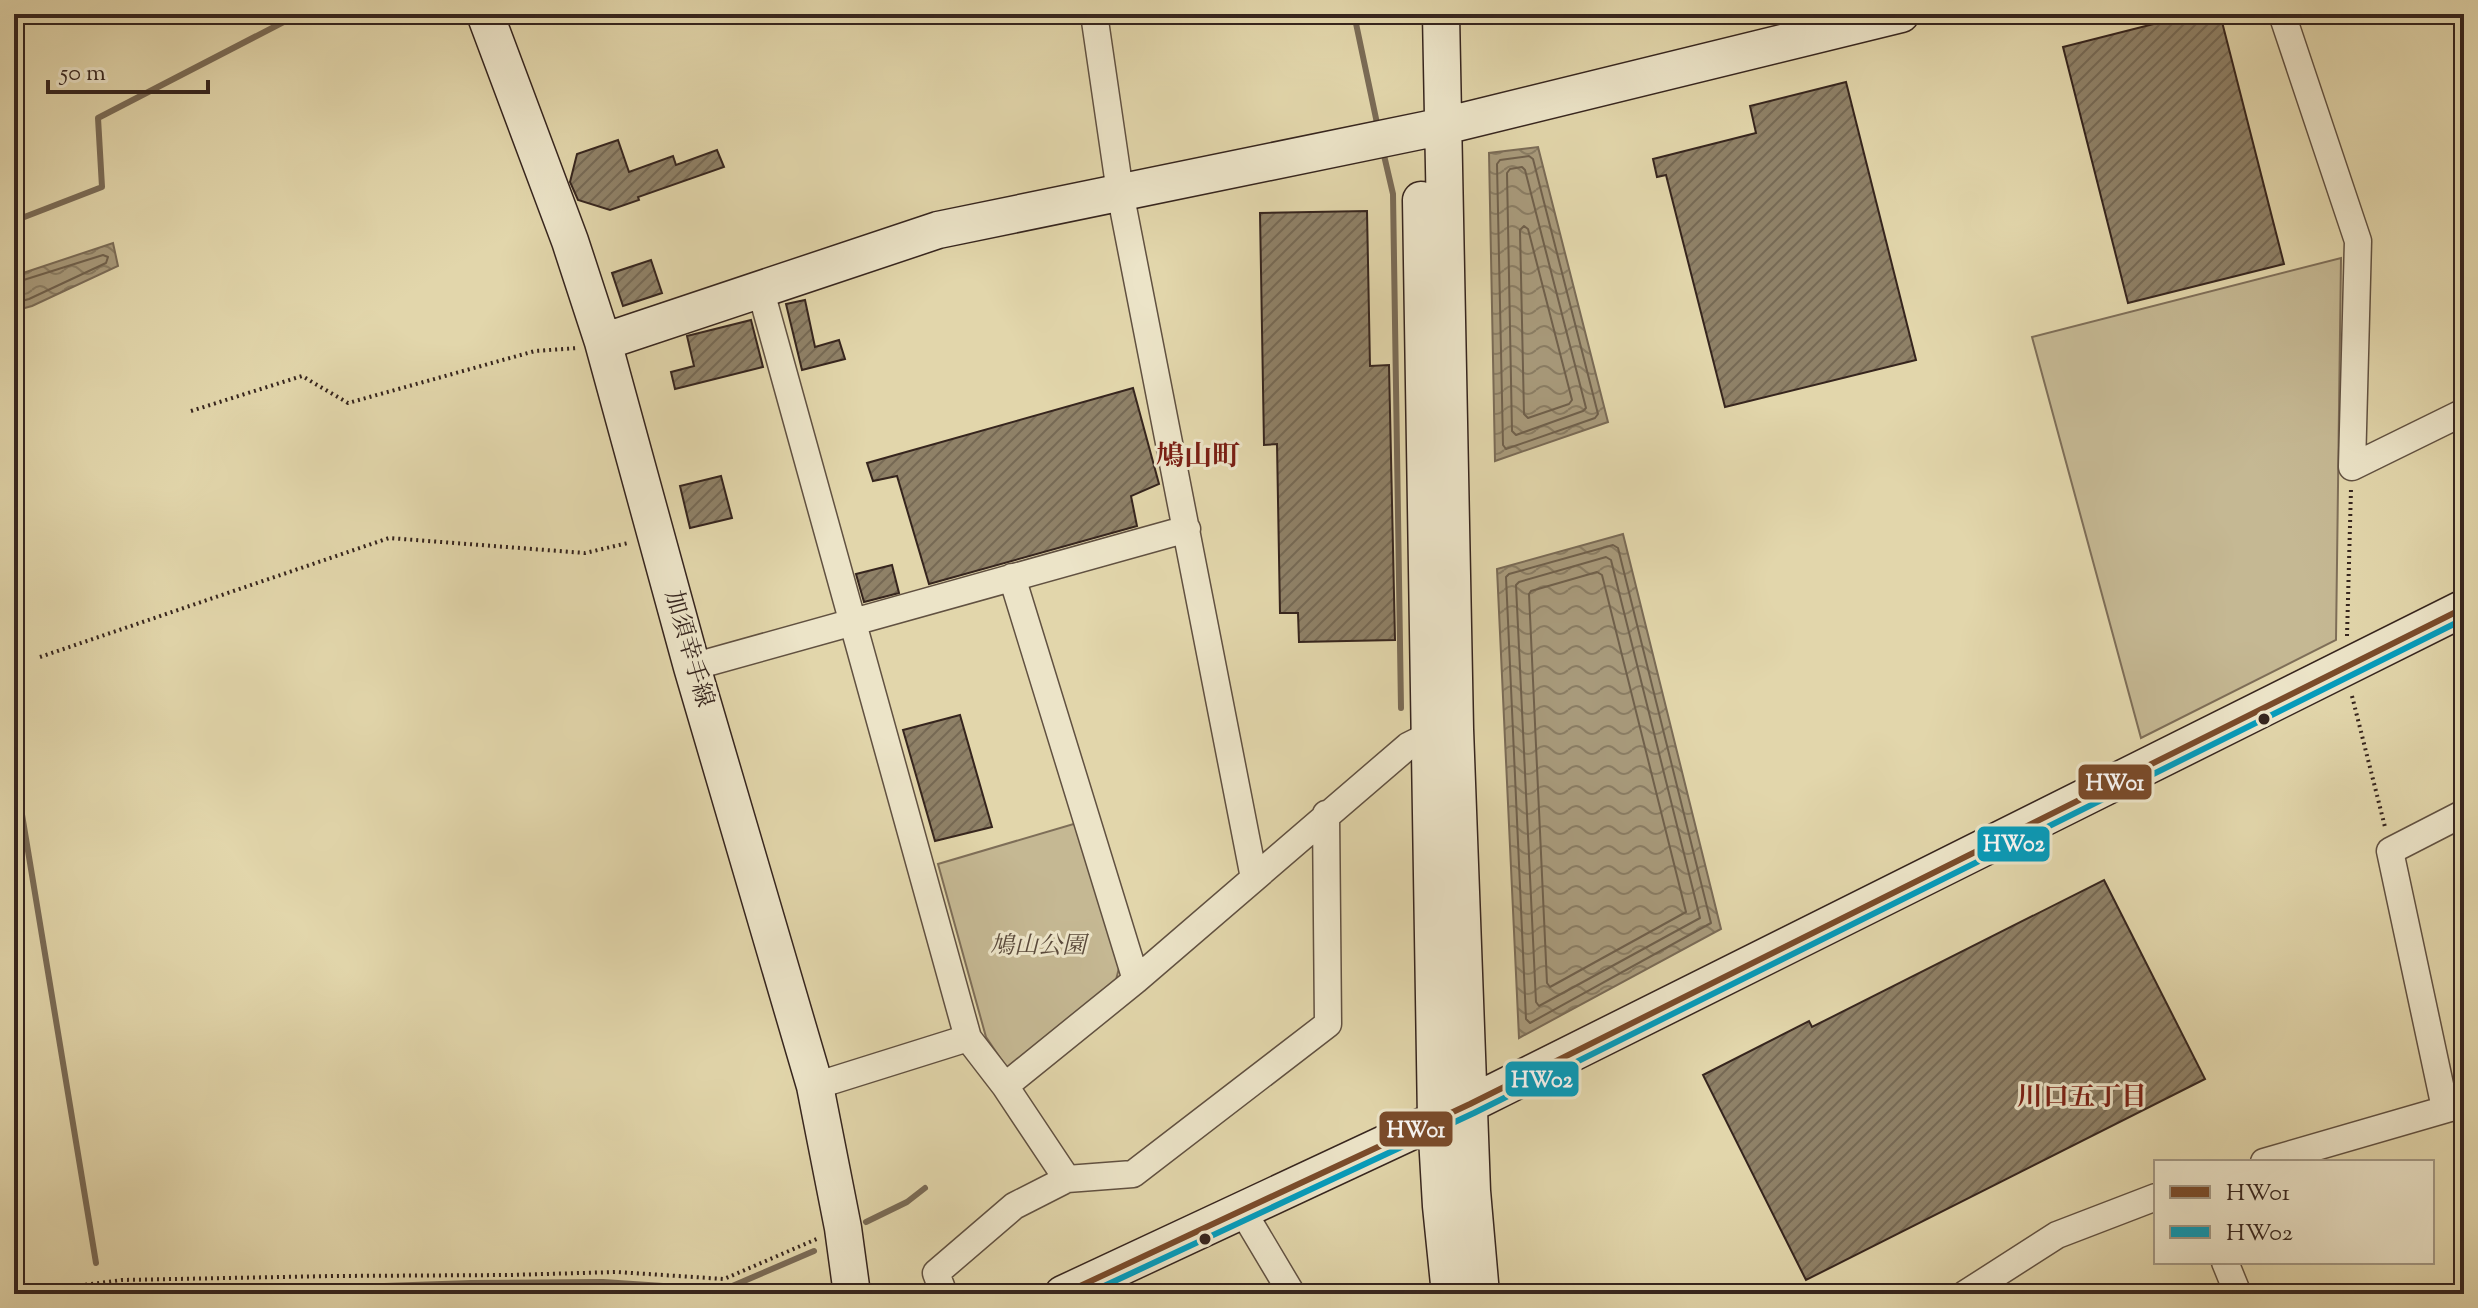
<svg xmlns="http://www.w3.org/2000/svg" width="2478" height="1308" font-family="'Sorts Mill Goudy','Noto Serif JP',serif">
  <defs>
    <pattern id="water-waves" width="16" height="10" patternUnits="userSpaceOnUse" patternTransform="scale(2)"><rect width="16" height="10" fill="#a89a7b"/><path d="M0 5q4-4 8 0t8 0" fill="none" stroke="#8a7d64"/></pattern>
    <pattern id="building-hatch" width="6" height="6" patternUnits="userSpaceOnUse" patternTransform="scale(2)"><rect width="6" height="6" fill="#8f8167"/><path d="M-1 1l2-2M0 6l6-6M5 7l2-2" fill="none" stroke="#766954"/></pattern>
  </defs>
  <rect width="100%" height="100%" fill="#e2d6ab"/>
  <filter id="stains"><feTurbulence type="fractalNoise" baseFrequency=".0025" numOctaves="4"/><feColorMatrix values="0 0 0 0 .2 0 0 0 0 .09 0 0 0 0 .02 0 0 0 .5 -.17"/></filter>
  <radialGradient id="worn" r=".72"><stop offset=".6" stop-color="#630" stop-opacity="0"/><stop offset="1" stop-color="#630" stop-opacity=".3"/></radialGradient>
  <path fill="#c5b893" stroke="#7e6e58" stroke-width="2" d="M 2341,258 L 2336,640 L 2141,738 L 2032,337 Z
    M 1077,823 L 1120,964 L 1116,980 L 1007,1068 L 986,1037 L 938,864 Z"/>
  <path fill="url(#water-waves)" stroke="#7a6b56" stroke-width="2" d="M 1538,147 L 1608,422 L 1495,461 L 1489,153 Z
    M 113,243 L 118,266 L 32,306 L 14,311 L 14,276 Z
    M 1623,534 L 1721,929 L 1519,1038 L 1497,569 Z"/>
  <g fill="none" stroke-linecap="round" stroke-linejoin="round">
    <path stroke="#6f604c" stroke-width="2" d="M 1529,156 L 1533,159 L 1598,414 L 1595,418 L 1506,449 L 1503,445 L 1497,164 L 1500,160 Z
      M 1522,167 L 1525,170 L 1586,408 L 1583,411 L 1516,435 L 1512,431 L 1507,173 L 1510,169 Z
      M 1524,226 L 1528,229 L 1572,400 L 1569,404 L 1528,418 L 1524,414 L 1520,230 Z
      M 14,283 L 103,255 L 108,257 L 106,263 L 29,299 L 14,303
      M 1613,545 L 1618,548 L 1711,923 L 1530,1023 L 1526,1019 L 1506,577 L 1509,574 Z
      M 1606,557 L 1611,560 L 1700,918 L 1539,1006 L 1536,1002 L 1516,585 L 1519,582 Z
      M 1597,572 L 1602,575 L 1686,912 L 1550,987 L 1547,983 L 1529,594 L 1531,591 Z"/>
    <path stroke="#7a6b56" stroke-width="6" d="M 1354,14 L 1378,128
      M 1383,151 L 1393,194 L 1401,708
      M 14,221 L 102,187 L 98,118 L 299,14
      M 14,766 L 96,1263
      M 866,1222 L 907,1202 L 925,1188
      M 153,1294 L 471,1283 L 603,1282 L 723,1290 L 814,1251"/>
  </g>
  <path fill="url(#building-hatch)" stroke="#36251e" stroke-width="2" d="M 2193,14 L 2220,14 L 2284,264 L 2128,303 L 2063,47 Z
    M 1846,82 L 1916,360 L 1725,407 L 1666,175 L 1657,177 L 1653,159 L 1756,133 L 1750,106 Z
    M 618,140 L 629,172 L 673,156 L 676,165 L 717,150 L 724,167 L 638,197 L 639,200 L 610,210 L 578,200 L 570,182 L 577,154 Z
    M 1367,211 L 1370,366 L 1389,365 L 1395,640 L 1299,642 L 1298,613 L 1280,613 L 1277,444 L 1264,445 L 1260,213 Z
    M 651,260 L 662,293 L 623,306 L 612,273 Z
    M 805,300 L 815,347 L 839,340 L 845,359 L 802,370 L 786,304 Z
    M 751,320 L 763,367 L 675,389 L 671,372 L 694,366 L 687,336 Z
    M 1133,388 L 1159,484 L 1131,496 L 1137,526 L 929,584 L 897,476 L 873,481 L 867,463 Z
    M 721,476 L 732,518 L 690,528 L 680,486 Z
    M 892,565 L 899,593 L 864,602 L 856,574 Z
    M 960,715 L 992,827 L 935,841 L 903,730 Z
    M 2104,880 L 2205,1079 L 1806,1280 L 1703,1075 L 1809,1021 L 1812,1027 Z"/>
  <g fill="none" stroke-linecap="round" stroke-linejoin="round">
    <defs>
      <path id="street" d="M 1094,14 L 1120,192 L 1254,878
        M 2282,14 L 2358,241 L 2352,467 L 2464,412
        M 760,288 L 968,1038 L 1005,1086 L 1136,980 L 1408,746 L 1430,735 L 1444,732
        M 1012,577 L 1136,980
        M 692,667 L 1187,529
        M 815,1086 L 968,1038
        M 1005,1086 L 1067,1179
        M 2445,1108 L 2390,851 L 2464,813
        M 2264,1162 L 2464,1104
        M 1242,1210 L 1292,1294
        M 2225,1262 L 2238,1294
        M 944,1294 L 936,1273 L 1014,1206 L 1067,1179 L 1133,1174 L 1328,1024 L 1326,814
        M 1965,1294 L 2057,1235 L 2156,1197"/>
      <path id="secondary" d="M 485,14 L 570,241 L 603,342 L 692,667 L 815,1086 L 843,1228 L 852,1294
        M 1441,14 L 1455,729 L 1472,1191 L 1481,1294
        M 1421,200 L 1436,1120 L 1441,1206 L 1450,1294
        M 603,342 L 938,230 L 1444,126 L 1901,14
        M 1063,1294 L 1470,1104 L 2464,608"/>
    </defs>
    <use href="#street" stroke="#615141" stroke-width="29"/>
    <use href="#secondary" stroke="#36251e" stroke-width="39"/>
    <path stroke="#36251e" stroke-width="4" stroke-dasharray="2 4" stroke-linecap="butt" d="M 191,411 L 302,376 L 348,403 L 535,351 L 578,348
      M 2347,636 L 2351,489
      M 40,657 L 389,538 L 585,553 L 628,543
      M 2352,696 L 2385,827
      M 14,1265 L 28,1291
      M 27,1294 L 28,1292 L 122,1280 L 333,1276 L 509,1275 L 617,1272 L 724,1279 L 819,1238"/>
    <use href="#street" stroke="#ece4c8" stroke-width="26"/>
    <use href="#secondary" stroke="#ece4c8" stroke-width="36"/>
    <defs>
      <path id="bus-1" d="M 1063,1294 L 1470,1104 L 2464,608"/>
      <path id="bus-2" d="M 1087,1294 L 1474,1113 L 2464,619"/>
    </defs>
    <use href="#bus-1" stroke="#ece4c8" stroke-width="12"/>
    <use href="#bus-2" stroke="#ece4c8" stroke-width="12"/>
    <use href="#bus-1" stroke="#7a4b2a" stroke-width="6"/>
    <use href="#bus-2" stroke="#059cbc" stroke-width="6"/>
  </g>
  <g fill="#36251e" stroke="#ece4c8" stroke-width="3">
    <circle cx="2264" cy="719" r="7"/>
    <circle cx="1205" cy="1239" r="7"/>
  </g>
  <g text-anchor="middle" dominant-baseline="central" stroke-width="6" stroke-linejoin="round" paint-order="stroke">
    <g font-size="24" fill="#36251e" stroke="#ece4c8">
      <text transform="translate(688 649) rotate(74)">加須幸手線</text>
    </g>
    <g font-size="24" font-style="italic" fill="#5a4a3b" stroke="#ece4c8">
      <text x="1038" y="947">鳩山公園</text>
    </g>
    <g font-size="26" font-weight="bold" fill="#7a1f14" stroke="#ece4c8">
      <text x="2082" y="1098">川口五丁目</text>
    </g>
    <g font-size="28" font-weight="bold" fill="#7a1f14" stroke="#ece4c8">
      <text x="1198" y="458">鳩山町</text>
    </g>
  </g>
  <g stroke="#ece4c8" stroke-width="3">
    <rect x="2077" y="763" width="76" height="38" rx="8" fill="#7a4b2a"/>
    <rect x="1976" y="825" width="75" height="38" rx="8" fill="#059cbc"/>
    <rect x="1504" y="1060" width="76" height="38" rx="8" fill="#059cbc"/>
    <rect x="1378" y="1110" width="76" height="38" rx="8" fill="#7a4b2a"/>
  </g>
  <g font-size="22" text-anchor="middle" font-weight="bold" fill="#fff">
    <text x="2115" y="790">HW01</text>
    <text x="2014" y="851">HW02</text>
    <text x="1542" y="1087">HW02</text>
    <text x="1416" y="1137">HW01</text>
  </g>
  <rect width="2478" height="1308" fill="none" stroke="#e2d6ab" stroke-width="48"/>
  <rect x="16" y="16" width="2446" height="1276" fill="none" stroke="#36251e" stroke-width="4"/>
  <rect x="24" y="24" width="2430" height="1260" fill="none" stroke="#36251e" stroke-width="2"/>
  <rect x="2154" y="1160" width="280" height="104" fill="#ece4c8" stroke="#a39884" stroke-width="2"/>
  <rect x="2170" y="1186" width="40" height="12" fill="#7a4b2a" stroke="#a39884" stroke-width="2"/>
  <text x="2226" y="1200" font-size="24" fill="#36251e">HW01</text>
  <rect x="2170" y="1226" width="40" height="12" fill="#059cbc" stroke="#a39884" stroke-width="2"/>
  <text x="2226" y="1240" font-size="24" fill="#36251e">HW02</text>
  <path d="M48 80v12h160v-12" fill="none" stroke="#36251e" stroke-width="4"/>
  <text x="60" y="80" font-size="24" fill="#36251e" stroke="#ece4c8" stroke-width="6" paint-order="stroke">50 m</text>
  <rect width="100%" height="100%" filter="url(#stains)"/>
  <rect width="100%" height="100%" fill="url(#worn)"/>
</svg>
